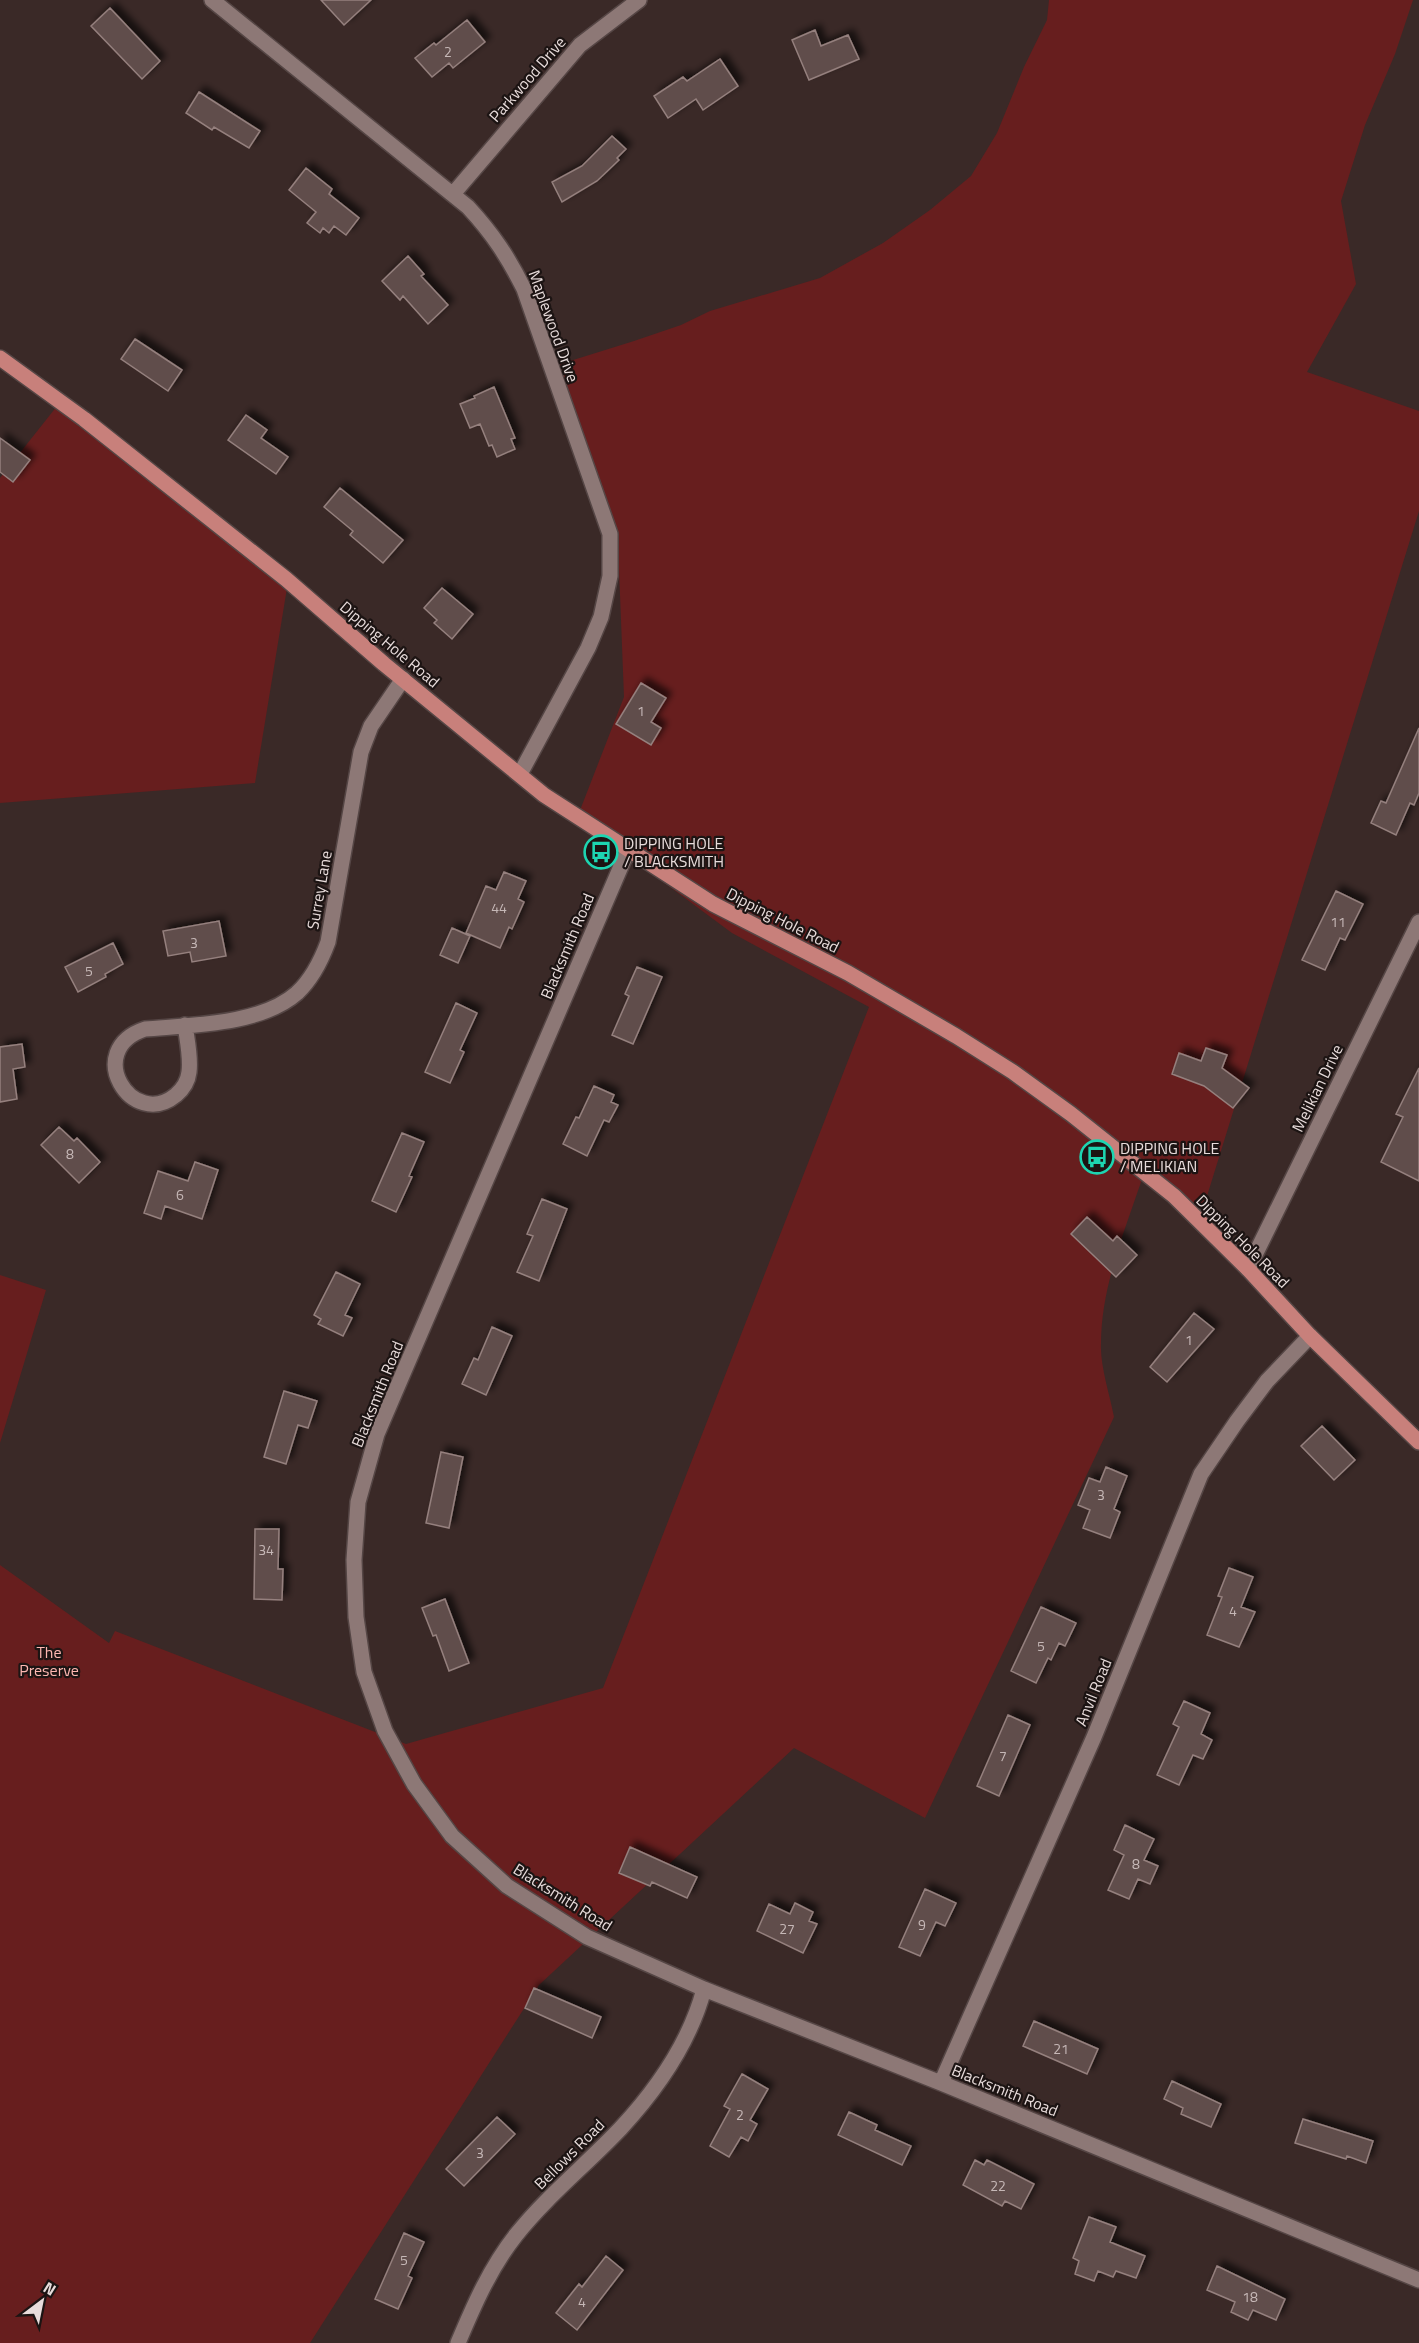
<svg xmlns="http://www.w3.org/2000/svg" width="1419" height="2343" font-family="'Titillium Web',sans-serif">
  <defs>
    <filter id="shadow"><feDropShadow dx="5.5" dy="-5.5" stdDeviation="3" flood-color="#0009"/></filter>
  </defs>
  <rect width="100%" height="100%" fill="#3a2927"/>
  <path fill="#671e1e" d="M 1049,0 L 1413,0 L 1395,54 L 1365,125 L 1341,201 L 1356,284 L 1307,372 L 1419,411 L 1419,511 L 1203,1209 L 1144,1173 C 1126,1228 1101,1285 1101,1344 C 1100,1366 1110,1395 1114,1417 L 925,1818 L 794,1748 L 539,1985 L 310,2343 L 0,2343 L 0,1565 L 109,1643 L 115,1631 L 406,1744 L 603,1688 L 869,1007 L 732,933 L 577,818 L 624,697 L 619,569 L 554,366 L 634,341 L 681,325 L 710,311 L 820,278 L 883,243 L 930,210 L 971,176 L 997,133 L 1024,67 L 1047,20 Z
    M 65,396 L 287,588 L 255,783 L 0,803 L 0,478 Z
    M 0,1275 L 46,1290 L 0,1443 Z"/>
  <path fill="#614e4c" stroke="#95807e" stroke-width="1.5" filter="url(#shadow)" d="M 321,0 L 371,0 L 344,25 Z
    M 110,8 L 160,61 L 142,79 L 91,26 Z
    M 467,20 L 485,42 L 453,68 L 449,63 L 432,77 L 415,58 L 434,43 L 436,45 Z
    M 815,30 L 821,46 L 848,35 L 859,59 L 809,80 L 792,40 Z
    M 720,59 L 738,86 L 703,110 L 696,99 L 668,118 L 654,96 L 683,77 L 687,81 Z
    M 199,92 L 260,131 L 249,148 L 214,127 L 212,130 L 186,113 Z
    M 612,136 L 626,149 L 617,158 L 619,160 L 597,181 L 562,202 L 552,182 L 582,166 Z
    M 306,168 L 332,189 L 329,194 L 359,218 L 346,235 L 334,226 L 329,233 L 323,228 L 320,233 L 307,223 L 316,212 L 289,190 Z
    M 408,256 L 424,274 L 421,276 L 448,305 L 428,324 L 403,296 L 400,300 L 382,281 Z
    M 135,339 L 182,370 L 168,391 L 121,359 Z
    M 494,387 L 515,438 L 511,439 L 515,449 L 497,457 L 492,445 L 489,446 L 480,424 L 470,428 L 460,404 L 475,398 L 474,396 Z
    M 246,415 L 267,430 L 261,438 L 288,457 L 276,474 L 228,440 Z
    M 0,438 L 30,460 L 13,482 L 0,472 Z
    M 340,488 L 403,540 L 383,563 L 350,535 L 353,531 L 324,507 Z
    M 442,588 L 473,614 L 452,639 L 434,623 L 437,620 L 424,608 Z
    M 641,683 L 666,698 L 651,722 L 661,728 L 651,745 L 616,724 Z
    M 1419,728 L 1419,793 L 1414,805 L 1410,803 L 1396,835 L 1371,823 L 1381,801 L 1386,803 Z
    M 504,872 L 526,881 L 518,899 L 524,902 L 512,929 L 509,927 L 500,948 L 466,933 L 486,886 L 496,890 Z
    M 1336,891 L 1363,904 L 1345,940 L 1340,938 L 1325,970 L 1302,960 Z
    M 219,921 L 226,956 L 192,962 L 190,952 L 168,956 L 163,931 Z
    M 452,928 L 470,936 L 458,963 L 440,955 Z
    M 113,943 L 123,964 L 105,974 L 106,977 L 78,992 L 65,967 Z
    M 637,967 L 662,977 L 633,1044 L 612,1035 L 629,996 L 625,994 Z
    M 456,1003 L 477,1013 L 460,1050 L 464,1052 L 450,1083 L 425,1072 Z
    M 22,1044 L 25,1067 L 13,1069 L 17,1099 L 0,1102 L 0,1047 Z
    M 1206,1048 L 1227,1055 L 1222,1068 L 1249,1088 L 1233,1108 L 1204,1086 L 1172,1074 L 1179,1053 L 1201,1061 Z
    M 1419,1068 L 1419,1181 L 1381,1162 L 1403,1117 L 1396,1114 Z
    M 594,1086 L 614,1095 L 611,1102 L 618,1105 L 609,1122 L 604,1120 L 587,1156 L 563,1144 L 576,1117 L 579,1118 Z
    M 59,1127 L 74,1141 L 77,1138 L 100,1162 L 79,1183 L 41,1145 Z
    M 402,1133 L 424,1142 L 409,1176 L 412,1177 L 396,1212 L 372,1201 Z
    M 195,1162 L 218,1170 L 202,1219 L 165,1206 L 161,1219 L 144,1213 L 158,1171 L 188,1181 Z
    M 542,1199 L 567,1209 L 539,1281 L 517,1272 L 533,1236 L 527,1234 Z
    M 1087,1217 L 1113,1241 L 1117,1236 L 1137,1255 L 1116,1277 L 1071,1234 Z
    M 336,1272 L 360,1284 L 345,1315 L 352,1318 L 343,1336 L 318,1324 L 321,1319 L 314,1315 Z
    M 1194,1313 L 1214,1329 L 1167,1382 L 1150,1367 Z
    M 492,1327 L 512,1336 L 486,1395 L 462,1384 L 474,1358 L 478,1360 Z
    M 284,1391 L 317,1401 L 308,1428 L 298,1425 L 286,1464 L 264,1457 Z
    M 1322,1426 L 1355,1460 L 1334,1480 L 1301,1446 Z
    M 441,1452 L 463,1457 L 449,1528 L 426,1523 Z
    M 1106,1467 L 1127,1476 L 1114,1509 L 1120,1512 L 1110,1538 L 1083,1528 L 1090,1510 L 1078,1505 L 1089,1478 L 1100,1482 Z
    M 255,1529 L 279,1529 L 278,1569 L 283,1569 L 282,1600 L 254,1599 Z
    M 1229,1568 L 1253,1577 L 1241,1607 L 1255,1612 L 1239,1647 L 1207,1635 L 1222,1597 L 1218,1596 Z
    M 445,1599 L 469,1663 L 449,1671 L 436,1635 L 433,1636 L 422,1608 Z
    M 1041,1607 L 1076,1623 L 1065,1646 L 1059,1643 L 1051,1660 L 1048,1658 L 1036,1683 L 1011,1671 Z
    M 1184,1701 L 1210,1713 L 1201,1734 L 1212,1740 L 1203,1759 L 1193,1755 L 1179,1785 L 1157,1775 L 1179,1727 L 1173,1724 Z
    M 1008,1715 L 1030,1725 L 999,1796 L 977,1786 Z
    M 1125,1825 L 1154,1839 L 1144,1860 L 1158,1866 L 1150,1884 L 1138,1879 L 1129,1899 L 1108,1890 L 1124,1855 L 1114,1850 Z
    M 630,1847 L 697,1877 L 687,1898 L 652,1882 L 650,1886 L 619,1873 Z
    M 925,1889 L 956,1903 L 945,1926 L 936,1922 L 920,1956 L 899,1947 Z
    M 795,1903 L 813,1912 L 809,1921 L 817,1924 L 803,1953 L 757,1931 L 769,1904 L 790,1914 Z
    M 534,1988 L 601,2017 L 592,2038 L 525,2008 Z
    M 1034,2021 L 1098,2049 L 1087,2074 L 1023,2046 Z
    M 742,2074 L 768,2089 L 750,2120 L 757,2124 L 748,2141 L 741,2137 L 729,2157 L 710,2146 L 730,2109 L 724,2106 Z
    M 1172,2081 L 1221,2104 L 1211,2127 L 1181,2114 L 1183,2108 L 1164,2099 Z
    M 849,2112 L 877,2125 L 875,2130 L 911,2146 L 902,2165 L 838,2135 Z
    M 497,2117 L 515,2134 L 464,2186 L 446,2169 Z
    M 1303,2119 L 1373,2141 L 1366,2163 L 1347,2156 L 1346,2159 L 1295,2143 Z
    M 975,2160 L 984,2165 L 987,2160 L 1034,2184 L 1021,2209 L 1005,2201 L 1002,2206 L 963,2185 Z
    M 1089,2217 L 1116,2227 L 1110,2242 L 1145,2256 L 1136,2278 L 1116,2271 L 1113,2277 L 1098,2271 L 1094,2281 L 1075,2274 L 1079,2261 L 1073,2258 Z
    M 404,2233 L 424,2242 L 408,2276 L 412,2278 L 398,2309 L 375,2299 Z
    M 606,2256 L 623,2270 L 577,2330 L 556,2313 L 579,2284 L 582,2287 Z
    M 1217,2266 L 1285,2299 L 1276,2320 L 1253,2310 L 1248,2320 L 1231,2312 L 1235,2302 L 1207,2290 Z"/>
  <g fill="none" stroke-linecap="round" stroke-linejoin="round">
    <defs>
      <path id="minor" d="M 212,0 L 468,207 C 493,234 508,257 524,289 L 610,534 L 610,576 L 601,617 L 588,648 L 520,774
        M 453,194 L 580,45 L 639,0
        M 628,850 L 377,1434 L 358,1502 L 354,1560 L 356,1617 L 364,1672 L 385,1731 L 414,1784 L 452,1836 L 507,1886 L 587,1937 L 704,1989 L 941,2083 L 1419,2280
        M 185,1025 C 187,1040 191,1057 189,1072 C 188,1081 183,1089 176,1095 C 132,1131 82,1050 145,1029 C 190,1025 261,1025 297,993 C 312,979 321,961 328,942 L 361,752 L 371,726 L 403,679
        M 1248,1269 L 1419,922
        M 941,2083 L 1094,1737 L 1201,1474 L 1237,1421 L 1267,1381 L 1310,1336
        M 458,2343 C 474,2305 490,2268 516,2235 C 547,2196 587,2164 621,2128 C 658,2088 690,2042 704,1989"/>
      <path id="major" d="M 0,358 L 84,419 L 286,579 L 384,664 L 544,795 L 713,904 L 848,973 L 956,1036 L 1013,1072 L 1071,1114 L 1174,1196 L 1248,1269 L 1310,1336 L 1419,1442"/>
    </defs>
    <use href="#minor" stroke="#554645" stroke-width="18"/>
    <use href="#major" stroke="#554645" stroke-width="18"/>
    <use href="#minor" stroke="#8d7876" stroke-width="15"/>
    <use href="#major" stroke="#c8807b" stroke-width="15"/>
  </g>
  <defs>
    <symbol id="bus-ring" viewBox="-11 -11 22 22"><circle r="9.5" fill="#1c1413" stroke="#1dd5b1" stroke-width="1.5"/><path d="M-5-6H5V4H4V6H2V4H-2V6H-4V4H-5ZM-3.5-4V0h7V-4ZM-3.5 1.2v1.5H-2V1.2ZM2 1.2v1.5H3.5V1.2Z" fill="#1dd5b1"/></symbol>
  </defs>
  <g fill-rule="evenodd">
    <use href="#bus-ring" x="582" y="833" width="38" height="38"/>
    <use href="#bus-ring" x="1078" y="1138" width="38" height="38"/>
  </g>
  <g text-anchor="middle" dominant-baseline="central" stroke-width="4.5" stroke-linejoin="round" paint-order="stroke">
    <g font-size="14" fill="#c6b8b7">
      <text x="448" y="51">2</text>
      <text x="641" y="710">1</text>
      <text x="499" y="907">44</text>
      <text x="1338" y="921">11</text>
      <text x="194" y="942">3</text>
      <text x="89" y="970">5</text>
      <text x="70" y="1153">8</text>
      <text x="180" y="1194">6</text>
      <text x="1189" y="1339">1</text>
      <text x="1101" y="1494">3</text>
      <text x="266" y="1549">34</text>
      <text x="1233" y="1610">4</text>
      <text x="1041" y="1645">5</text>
      <text x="1003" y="1755">7</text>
      <text x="1136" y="1863">8</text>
      <text x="922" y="1924">9</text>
      <text x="787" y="1928">27</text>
      <text x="1061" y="2048">21</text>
      <text x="740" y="2114">2</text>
      <text x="480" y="2152">3</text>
      <text x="998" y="2185">22</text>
      <text x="404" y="2259">5</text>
      <text x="1250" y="2296">18</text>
      <text x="582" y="2301">4</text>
    </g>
    <g font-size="16" fill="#e8dcdb" stroke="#1c1413">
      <text transform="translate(527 79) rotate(-49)">Parkwood Drive</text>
      <text transform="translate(554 326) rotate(70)">Maplewood Drive</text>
      <text transform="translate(390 644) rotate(40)">Dipping Hole Road</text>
      <text transform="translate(319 890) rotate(-80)">Surrey Lane</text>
      <text transform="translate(783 920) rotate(27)">Dipping Hole Road</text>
      <text transform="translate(567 946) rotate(-67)">Blacksmith Road</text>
      <text transform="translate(1317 1088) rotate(-64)">Melikian Drive</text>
      <text transform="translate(1243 1241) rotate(45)">Dipping Hole Road</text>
      <text transform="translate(377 1394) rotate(-68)">Blacksmith Road</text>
      <text transform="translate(1093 1692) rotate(-68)">Anvil Road</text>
      <text transform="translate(563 1897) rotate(32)">Blacksmith Road</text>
      <text transform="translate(1005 2090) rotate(22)">Blacksmith Road</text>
      <text transform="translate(569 2154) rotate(-45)">Bellows Road</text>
    </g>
    <g font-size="16" fill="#e8dcdb" stroke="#1c1413" text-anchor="start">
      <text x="624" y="843">DIPPING HOLE<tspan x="624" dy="18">/ BLACKSMITH</tspan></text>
      <text x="1120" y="1148">DIPPING HOLE<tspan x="1120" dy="18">/ MELIKIAN</tspan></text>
    </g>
    <g font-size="16" fill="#feb7b1" stroke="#1c1413">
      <text x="49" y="1652">The<tspan x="49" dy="18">Preserve</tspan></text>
    </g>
  </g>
  <g transform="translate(42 2301) rotate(32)" stroke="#1c1413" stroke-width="4.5" paint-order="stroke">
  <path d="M0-4.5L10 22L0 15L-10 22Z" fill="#e8dcdb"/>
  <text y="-9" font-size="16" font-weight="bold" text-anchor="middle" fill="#e8dcdb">N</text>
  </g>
</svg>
